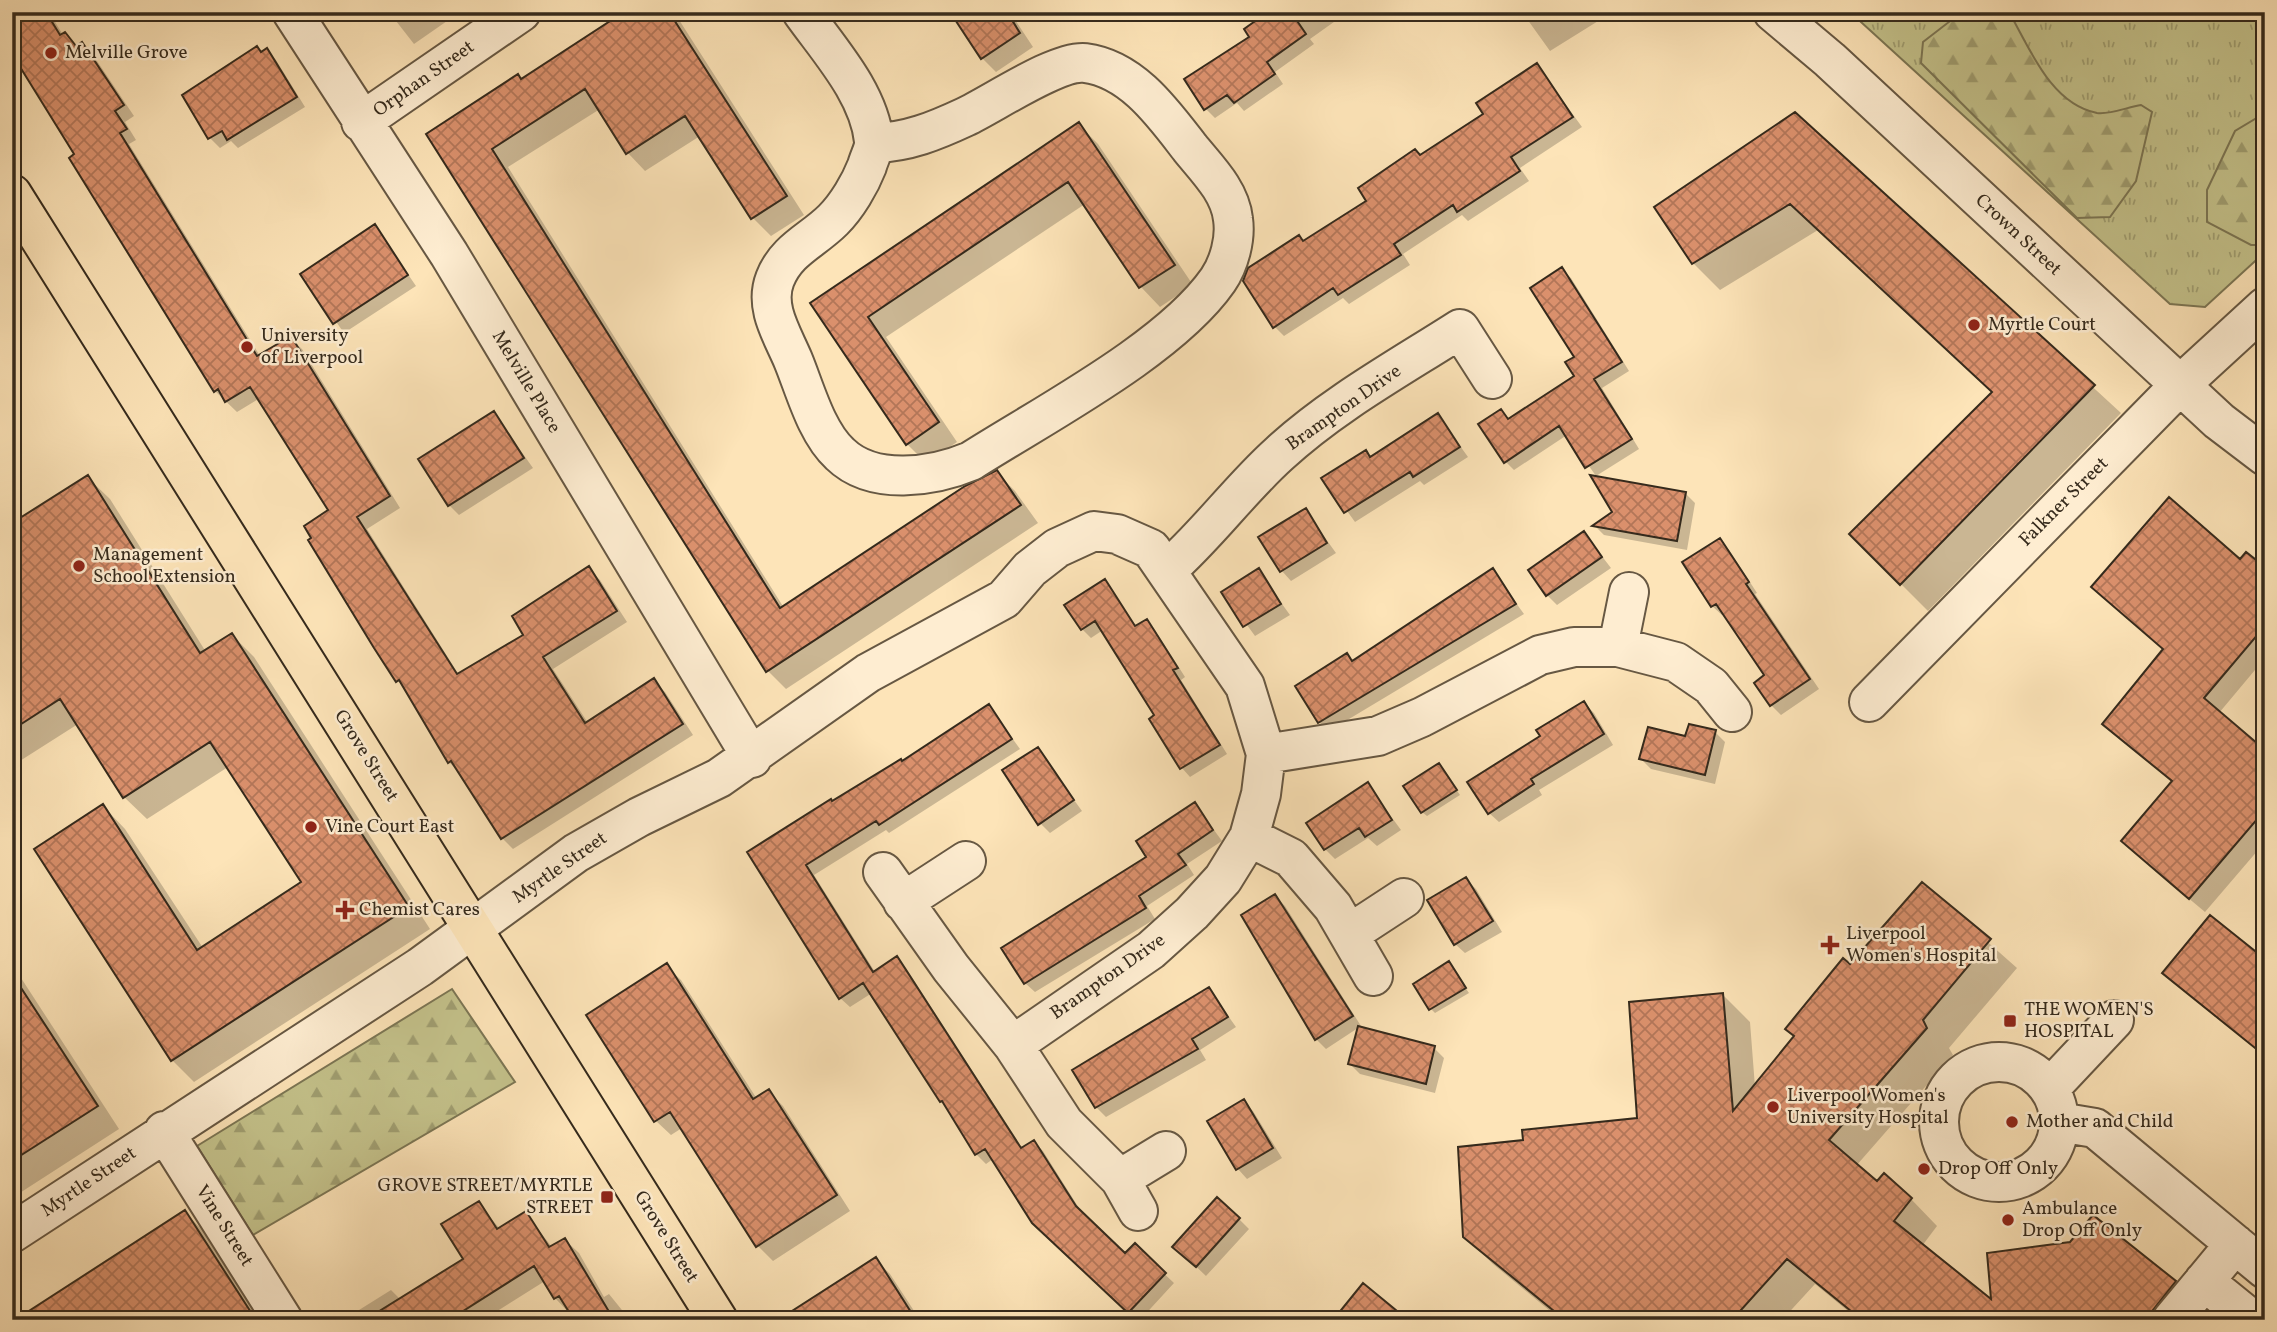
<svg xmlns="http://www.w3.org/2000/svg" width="2277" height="1332" font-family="Vollkorn,serif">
  <defs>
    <pattern id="grass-tufts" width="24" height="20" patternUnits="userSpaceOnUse" patternTransform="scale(1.75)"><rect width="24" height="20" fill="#c4c28b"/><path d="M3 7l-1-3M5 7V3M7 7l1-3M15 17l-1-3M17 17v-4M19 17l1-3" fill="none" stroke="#a09e71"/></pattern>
    <pattern id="forest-firs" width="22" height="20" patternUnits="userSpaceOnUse" patternTransform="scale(1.75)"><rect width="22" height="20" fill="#c4c28b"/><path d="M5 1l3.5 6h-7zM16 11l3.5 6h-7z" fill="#a09e71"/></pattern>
    <pattern id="building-cross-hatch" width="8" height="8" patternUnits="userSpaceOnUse" patternTransform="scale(1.75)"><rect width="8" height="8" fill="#da906c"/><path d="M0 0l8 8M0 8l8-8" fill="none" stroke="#b27658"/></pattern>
  </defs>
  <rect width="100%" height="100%" fill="#fde4b8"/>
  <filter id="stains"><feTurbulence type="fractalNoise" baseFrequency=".00286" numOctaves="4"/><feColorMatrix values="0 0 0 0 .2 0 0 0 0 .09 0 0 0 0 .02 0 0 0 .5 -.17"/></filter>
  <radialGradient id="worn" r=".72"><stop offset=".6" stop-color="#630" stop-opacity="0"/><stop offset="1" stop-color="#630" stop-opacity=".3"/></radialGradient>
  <path fill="url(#grass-tufts)" stroke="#7c7654" stroke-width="2" d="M 1850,12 L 2265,12 L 2265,252 L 2205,307 L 2170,304 Z"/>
  <path fill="url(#forest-firs)" stroke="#7c7654" stroke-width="2" d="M 1968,12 L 2009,12 C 2030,49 2051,104 2097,113 C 2109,115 2128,107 2141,105 L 2152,112 L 2136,181 L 2110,217 L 2077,218 L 1921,63 L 1923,42 L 1954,18 Z
    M 2265,113 L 2265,245 L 2251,245 L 2207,222 L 2207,190 L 2235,131 Z
    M 452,989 L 515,1082 L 253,1235 L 197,1146 Z"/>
  <path fill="#0003" d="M 12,12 L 49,12 L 63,35 L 77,47 L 82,44 L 93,55 L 134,116 L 125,122 L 136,140 L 129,144 L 260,356 L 291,339 L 302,349 L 400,508 L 367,529 L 459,675 L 526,635 L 589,569 L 600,580 L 627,622 L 553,669 L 588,723 L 654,681 L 665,692 L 693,735 L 513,849 L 502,838 L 460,773 L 449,762 L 406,689 L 397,680 L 330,511 L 260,398 L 237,412 L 215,391 L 77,155 L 27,78 L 12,61 Z
    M 389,12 L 460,12 L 414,44 Z
    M 627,12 L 674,12 L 804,215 L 771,236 L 753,218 L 700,136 L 645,171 L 627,152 L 600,109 L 508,167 L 784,608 L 997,473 L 1015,491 L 1038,523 L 786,689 L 767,670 L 429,134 L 522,81 Z
    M 952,12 L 1010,12 L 1033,47 L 996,72 L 982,58 Z
    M 1271,12 L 1348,12 L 1310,39 L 1314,44 L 1275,72 L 1283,84 L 1244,111 L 1237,103 L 1215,118 L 1206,109 Z
    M 1522,12 L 1600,12 L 1603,18 L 1550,51 Z
    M 267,50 L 276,60 L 305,107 L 238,148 L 231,141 L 220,148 L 210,138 Z
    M 1537,65 L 1582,127 L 1520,168 L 1529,181 L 1468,221 L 1462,215 L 1403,254 L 1410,265 L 1349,304 L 1343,298 L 1284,336 L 1274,326 L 1304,243 L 1369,201 L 1420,156 L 1485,114 Z
    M 1795,114 L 2121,413 L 1928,611 L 1851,534 L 1994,393 L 1818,230 L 1720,290 L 1693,263 Z
    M 1079,125 L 1098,144 L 1193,285 L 1160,307 L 1141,287 L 1085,204 L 886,337 L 957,442 L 926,463 L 907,444 L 813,304 Z
    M 375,226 L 416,286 L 344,333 L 303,275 Z
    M 1562,270 L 1571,278 L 1629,371 L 1602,388 L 1639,449 L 1596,476 L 1567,435 L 1514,470 L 1505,461 L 1501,412 L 1510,420 L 1576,377 L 1576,357 Z
    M 494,413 L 533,468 L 459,515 L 449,505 Z
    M 1438,415 L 1468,457 L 1424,485 L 1420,481 L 1355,522 L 1324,479 L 1366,452 L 1371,458 Z
    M 87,477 L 110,499 L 206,652 L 232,635 L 254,657 L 430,929 L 194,1082 L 172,1060 L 103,806 L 125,829 L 203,948 L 303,883 L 228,767 L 147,819 L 124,797 L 78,724 L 12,766 L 12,525 Z
    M 1685,493 L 1695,503 L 1687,550 L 1604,535 L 1595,526 Z
    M 1305,510 L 1336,553 L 1291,581 L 1282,571 Z
    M 1584,533 L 1611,568 L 1557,605 L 1547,595 Z
    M 1719,540 L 1729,550 L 1757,593 L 1755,594 L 1819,689 L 1781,715 L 1771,705 L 1766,676 L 1725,614 L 1722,615 L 1712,606 Z
    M 2240,561 L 2265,569 L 2265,658 L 2219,713 L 2265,752 L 2265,842 L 2205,912 L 2138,856 L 2173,783 L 2105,724 Z
    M 1492,570 L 1524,614 L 1329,731 L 1319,722 L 1347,655 L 1354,662 Z
    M 1258,571 L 1290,615 L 1255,636 L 1223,592 Z
    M 1104,581 L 1137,627 L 1147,621 L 1155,630 L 1185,677 L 1181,680 L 1227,754 L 1190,777 L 1182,768 L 1156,716 L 1103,630 L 1091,638 L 1082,629 Z
    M 1584,703 L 1594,713 L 1613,745 L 1539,790 L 1542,795 L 1499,822 L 1489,813 L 1542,736 Z
    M 989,706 L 1020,749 L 889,833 L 886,830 L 814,875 L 875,972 L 896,958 L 906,968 L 1023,1149 L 1034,1142 L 1043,1151 L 1084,1216 L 1125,1255 L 1135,1246 L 1174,1283 L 1140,1320 L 1044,1232 L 993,1159 L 986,1164 L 976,1154 L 872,993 L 850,1007 L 840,998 L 749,852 L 902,763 Z
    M 1715,732 L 1725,742 L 1715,784 L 1651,769 L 1641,759 L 1687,738 Z
    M 1037,749 L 1082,811 L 1050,833 L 1040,823 Z
    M 1443,770 L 1460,795 L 1427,816 L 1422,812 Z
    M 1368,785 L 1401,830 L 1377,846 L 1368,838 L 1335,859 L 1325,849 Z
    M 1195,804 L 1222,841 L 1187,864 L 1194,875 L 1147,906 L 1155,919 L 1035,992 L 1025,983 L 1149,857 Z
    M 1466,879 L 1476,889 L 1502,932 L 1465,953 L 1455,944 Z
    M 1922,884 L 2017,968 L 1949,1048 L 1953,1055 L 1856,1166 L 1878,1183 L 1911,1199 L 1937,1226 L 1922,1246 L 1993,1303 L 2174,1283 L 2201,1309 L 2193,1320 L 1859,1320 L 1815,1284 L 1782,1320 L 1561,1320 L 1493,1264 L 1465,1237 L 1524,1141 L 1639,1119 L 1723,995 L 1750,1022 L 1755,1087 L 1850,967 Z
    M 1275,896 L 1285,906 L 1361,1026 L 1326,1049 L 1316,1039 L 1243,916 Z
    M 2265,961 L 2265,1056 L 2164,973 Z
    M 12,964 L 119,1129 L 12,1198 Z
    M 1449,964 L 1469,993 L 1435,1013 L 1431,1009 Z
    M 666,966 L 681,980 L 757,1099 L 768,1091 L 783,1106 L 850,1211 L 773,1261 L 758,1246 L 682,1128 L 671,1135 L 656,1121 Z
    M 1209,989 L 1236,1027 L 1200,1050 L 1206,1060 L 1106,1117 L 1096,1107 Z
    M 1434,1048 L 1444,1058 L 1435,1093 L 1360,1074 L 1350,1064 Z
    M 1243,1101 L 1253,1111 L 1282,1158 L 1247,1179 L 1238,1169 Z
    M 478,1203 L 500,1229 L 525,1213 L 552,1247 L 565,1240 L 579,1253 L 604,1297 L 609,1294 L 630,1320 L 576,1320 L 555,1298 L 545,1281 L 483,1320 L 365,1320 L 359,1310 L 391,1290 L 401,1300 L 465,1260 Z
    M 185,1212 L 204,1232 L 261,1320 L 19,1320 Z
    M 1239,1219 L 1249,1229 L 1206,1276 L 1185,1256 Z
    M 876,1260 L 890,1274 L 920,1320 L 804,1320 Z"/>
  <path fill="url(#building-cross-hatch)" stroke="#352a1c" stroke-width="2" d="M 12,12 L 46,12 L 60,35 L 65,32 L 76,46 L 82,42 L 124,105 L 115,111 L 127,129 L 120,133 L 257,356 L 291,336 L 390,496 L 357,517 L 457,674 L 523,635 L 512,616 L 589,566 L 617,611 L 543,657 L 585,723 L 654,678 L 683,724 L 501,839 L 451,761 L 448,763 L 399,680 L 396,682 L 374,648 L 308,540 L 311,538 L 304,526 L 328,510 L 250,387 L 225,402 L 218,389 L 214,392 L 69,158 L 74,154 L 12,54 Z
    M 624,12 L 669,12 L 787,196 L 751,219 L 685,116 L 626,154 L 585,89 L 492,149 L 780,608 L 965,486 L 997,470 L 1021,505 L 766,672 L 426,134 L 518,74 L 521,79 Z
    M 950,12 L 1007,12 L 1020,33 L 981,59 Z
    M 1268,12 L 1291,12 L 1306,34 L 1267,62 L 1275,74 L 1234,103 L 1227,95 L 1204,110 L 1184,79 L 1249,37 L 1244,29 Z
    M 257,46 L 261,52 L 267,48 L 297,97 L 227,140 L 222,131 L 208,139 L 182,95 Z
    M 1537,63 L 1573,117 L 1511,157 L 1520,171 L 1457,212 L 1453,205 L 1394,244 L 1401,255 L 1338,295 L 1333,288 L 1273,328 L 1243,281 L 1248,268 L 1299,235 L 1303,241 L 1366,201 L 1358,188 L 1415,149 L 1420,155 L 1483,114 L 1476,103 Z
    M 1795,112 L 2095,385 L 1900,585 L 1849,534 L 1992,392 L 1790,204 L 1692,264 L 1654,207 Z
    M 1079,122 L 1175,265 L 1139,288 L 1068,182 L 868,317 L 939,422 L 906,445 L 810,303 Z
    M 375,224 L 408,275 L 333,324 L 300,274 Z
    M 1562,267 L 1622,362 L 1594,379 L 1632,439 L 1585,468 L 1559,426 L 1504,463 L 1478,424 L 1501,409 L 1508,419 L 1574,376 L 1565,362 L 1574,357 L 1530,288 Z
    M 494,411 L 524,458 L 448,506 L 418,459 Z
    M 1438,413 L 1460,447 L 1413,477 L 1410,472 L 1344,513 L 1321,478 L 1366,450 L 1370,457 Z
    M 88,475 L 200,653 L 232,633 L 409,907 L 171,1061 L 34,849 L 103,804 L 197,950 L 301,882 L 210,742 L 123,798 L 60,699 L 12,730 L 12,523 Z
    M 1590,475 L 1686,492 L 1677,541 L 1592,526 L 1612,512 Z
    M 2169,497 L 2240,559 L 2246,552 L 2265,567 L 2265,626 L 2204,698 L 2265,750 L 2265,810 L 2189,899 L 2121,841 L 2172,781 L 2102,724 L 2163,649 L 2091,587 Z
    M 1306,508 L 1327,543 L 1280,572 L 1258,537 Z
    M 1584,531 L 1602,557 L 1546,596 L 1528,570 Z
    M 1720,538 L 1749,582 L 1746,584 L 1810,679 L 1770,706 L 1754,683 L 1764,675 L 1716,604 L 1711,607 L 1682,562 Z
    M 1259,568 L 1281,604 L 1243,627 L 1221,592 Z
    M 1493,568 L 1516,604 L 1318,723 L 1295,686 L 1347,653 L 1352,661 Z
    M 1105,579 L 1135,626 L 1147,619 L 1178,668 L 1173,670 L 1220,745 L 1180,769 L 1149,719 L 1154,715 L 1095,621 L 1081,630 L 1064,605 Z
    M 1584,701 L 1604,734 L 1531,779 L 1534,784 L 1488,814 L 1467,782 L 1540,736 L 1536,730 Z
    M 989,704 L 1012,739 L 879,825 L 876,821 L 806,865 L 873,972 L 897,956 L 1021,1148 L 1034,1140 L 1076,1206 L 1125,1253 L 1135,1243 L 1166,1273 L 1128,1313 L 1032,1223 L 985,1149 L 975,1155 L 942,1101 L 940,1102 L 863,983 L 839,999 L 747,852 L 831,799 L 832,801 L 901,759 L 902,761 Z
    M 1689,724 L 1716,730 L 1705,775 L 1639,759 L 1648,727 L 1685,736 Z
    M 1038,747 L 1074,800 L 1038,825 L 1002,770 Z
    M 1439,763 L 1457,790 L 1421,813 L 1403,786 Z
    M 1368,782 L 1392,820 L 1365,837 L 1359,828 L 1324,850 L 1306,823 Z
    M 1195,802 L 1213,830 L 1178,854 L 1186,865 L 1139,896 L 1146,908 L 1024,984 L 1001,948 L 1146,857 L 1136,841 Z
    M 1466,877 L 1493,921 L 1454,945 L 1427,900 Z
    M 1922,882 L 1991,939 L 1923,1020 L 1927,1028 L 1829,1140 L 1877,1181 L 1884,1173 L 1912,1198 L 1894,1221 L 1991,1299 L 1987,1253 L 2070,1242 L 2093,1215 L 2176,1281 L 2145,1320 L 1862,1320 L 1787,1259 L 1732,1320 L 1565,1320 L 1463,1237 L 1458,1147 L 1523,1140 L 1522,1130 L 1637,1118 L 1629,1002 L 1723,993 L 1733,1111 L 1794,1036 L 1785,1029 L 1843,958 L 1850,964 Z
    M 1275,894 L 1353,1016 L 1315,1040 L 1241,915 Z
    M 2210,915 L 2265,959 L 2265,1056 L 2162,973 Z
    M 1449,961 L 1466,988 L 1429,1010 L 1413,984 Z
    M 667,963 L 753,1099 L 769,1089 L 837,1195 L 756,1247 L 670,1112 L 654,1122 L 586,1015 Z
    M 12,974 L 98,1106 L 12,1161 Z
    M 1209,987 L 1228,1017 L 1192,1039 L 1198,1049 L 1095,1108 L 1072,1070 Z
    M 1358,1026 L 1435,1046 L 1426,1084 L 1348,1064 Z
    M 1244,1099 L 1273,1148 L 1236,1170 L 1207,1121 Z
    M 1217,1197 L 1240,1218 L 1196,1267 L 1172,1247 Z
    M 479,1201 L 497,1229 L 526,1211 L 549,1247 L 565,1238 L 614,1320 L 574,1320 L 559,1296 L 554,1299 L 534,1266 L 449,1320 L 365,1320 L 463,1259 L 441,1224 Z
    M 185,1210 L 256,1320 L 15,1320 Z
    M 876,1257 L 916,1320 L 778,1320 Z
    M 1363,1283 L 1408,1320 L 1333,1320 Z"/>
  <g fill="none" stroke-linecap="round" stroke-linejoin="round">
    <defs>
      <path id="minor" d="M 292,12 L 449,254 L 752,758
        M 802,12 C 829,50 869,93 874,141 C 875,148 869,158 867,166 C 860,184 847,206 833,220 C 812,241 787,249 775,279 C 764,307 782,334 793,360 C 805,389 816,432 840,454 C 873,486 933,477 971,461 C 1043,415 1170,349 1218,280 C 1229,264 1236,239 1233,219 C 1230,191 1207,169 1190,148 C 1163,113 1132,69 1085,63 C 1057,60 993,104 965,117 C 935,131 908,142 875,143
        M 1773,12 L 1830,60 L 2219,421 L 2265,456
        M 361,122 L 521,12
        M 1167,570 C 1208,534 1239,490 1279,454 C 1332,405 1399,368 1460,329 L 1492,379
        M 1618,647 L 1629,592
        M 1869,702 L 2180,385 L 2265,307
        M 1266,754 L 1378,736 L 1422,717 L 1540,655 L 1574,647 L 1618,647 L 1676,662 L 1711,686 L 1732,712
        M 1249,837 L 1291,858 L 1333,907 L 1373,976
        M 883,872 L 951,968 L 1013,1045 L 1064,1123 L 1120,1179 L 1138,1211
        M 903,902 L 966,861
        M 1349,934 L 1404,898
        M1939 1122a60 60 0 1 1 120 0a60 60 0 1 1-120 0Z
        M 2050,1088 L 2114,1020
        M 2059,1122 L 2095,1128 L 2265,1269
        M 164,1131 L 283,1320
        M 1120,1179 L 1166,1151
        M 12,1233 L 420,967 L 576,853 L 639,817 L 719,778 L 868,673 L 1004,599 L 1030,569 L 1057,548 L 1094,531 L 1117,534 L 1151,549 L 1245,686 L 1266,754 L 1261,794 L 1249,837 L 1223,879 L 1192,913 L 1151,950 L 1013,1045
        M 2204,1281 L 2252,1320
        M 2172,1320 L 2235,1244"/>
      <path id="major" d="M 12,194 L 718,1320"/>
    </defs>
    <use href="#minor" stroke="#675843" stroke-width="42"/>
    <use href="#major" stroke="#352a1c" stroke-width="42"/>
    <use href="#minor" stroke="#feedd1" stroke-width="38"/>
    <use href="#major" stroke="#fde4b8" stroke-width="38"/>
  </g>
  <g fill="#8f2418" stroke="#feedd1" stroke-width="2.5">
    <circle cx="51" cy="53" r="7"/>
    <circle cx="1974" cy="325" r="7"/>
    <circle cx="247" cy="347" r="7"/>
    <circle cx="79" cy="566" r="7"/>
    <circle cx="311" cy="827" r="7"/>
    <path d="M341.5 899.5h7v7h7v7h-7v7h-7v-7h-7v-7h7z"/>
    <path d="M1826.5 934.5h7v7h7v7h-7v7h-7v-7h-7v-7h7z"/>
    <rect x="2003" y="1014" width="14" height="14" rx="3.5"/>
    <circle cx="1773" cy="1107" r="7"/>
    <circle cx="2012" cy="1122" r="7"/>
    <circle cx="1924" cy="1169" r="7"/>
    <rect x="600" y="1190" width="14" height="14" rx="3.5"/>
    <circle cx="2008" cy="1220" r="7"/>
  </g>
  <g text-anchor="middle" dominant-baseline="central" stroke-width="5" stroke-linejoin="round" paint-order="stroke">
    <g font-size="19" fill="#352a1c" stroke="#feedd1" text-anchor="start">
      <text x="65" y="53">Melville Grove</text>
      <text x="1988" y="325">Myrtle Court</text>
      <text x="261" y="336">University<tspan x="261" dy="22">of Liverpool</tspan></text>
      <text x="93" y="555">Management<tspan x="93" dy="22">School Extension</tspan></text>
      <text x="325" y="827">Vine Court East</text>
      <text x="359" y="910">Chemist Cares</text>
      <text x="1846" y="934">Liverpool<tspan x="1846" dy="22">Women's Hospital</tspan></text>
      <text x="2024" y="1010">THE WOMEN'S<tspan x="2024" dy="22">HOSPITAL</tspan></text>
      <text x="1787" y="1096">Liverpool Women's<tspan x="1787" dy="22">University Hospital</tspan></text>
      <text x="2026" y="1122">Mother and Child</text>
      <text x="1938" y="1169">Drop Off Only</text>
      <text x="593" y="1186" text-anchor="end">GROVE STREET/MYRTLE<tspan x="593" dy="22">STREET</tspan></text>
      <text x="2022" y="1209">Ambulance<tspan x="2022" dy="22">Drop Off Only</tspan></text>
    </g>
    <g font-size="19" fill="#352a1c" stroke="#feedd1">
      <text transform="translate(424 79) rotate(-35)">Orphan Street</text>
      <text transform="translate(2018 235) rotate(43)">Crown Street</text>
      <text transform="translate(526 382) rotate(59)">Melville Place</text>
      <text transform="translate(1344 408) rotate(-35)">Brampton Drive</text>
      <text transform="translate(2064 502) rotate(-45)">Falkner Street</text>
      <text transform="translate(366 756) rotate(58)">Grove Street</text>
      <text transform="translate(560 868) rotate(-35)">Myrtle Street</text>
      <text transform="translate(1108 977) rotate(-35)">Brampton Drive</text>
      <text transform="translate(89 1182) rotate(-34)">Myrtle Street</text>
      <text transform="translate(224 1226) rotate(58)">Vine Street</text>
      <text transform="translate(666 1237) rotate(58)">Grove Street</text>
    </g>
  </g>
  <rect width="2277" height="1332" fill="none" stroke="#fde4b8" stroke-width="42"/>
  <rect x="14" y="14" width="2249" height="1304" fill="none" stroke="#352a1c" stroke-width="3.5"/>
  <rect x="21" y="21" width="2235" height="1290" fill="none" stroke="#352a1c" stroke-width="2"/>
  <rect width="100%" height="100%" filter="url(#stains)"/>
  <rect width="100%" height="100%" fill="url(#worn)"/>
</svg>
